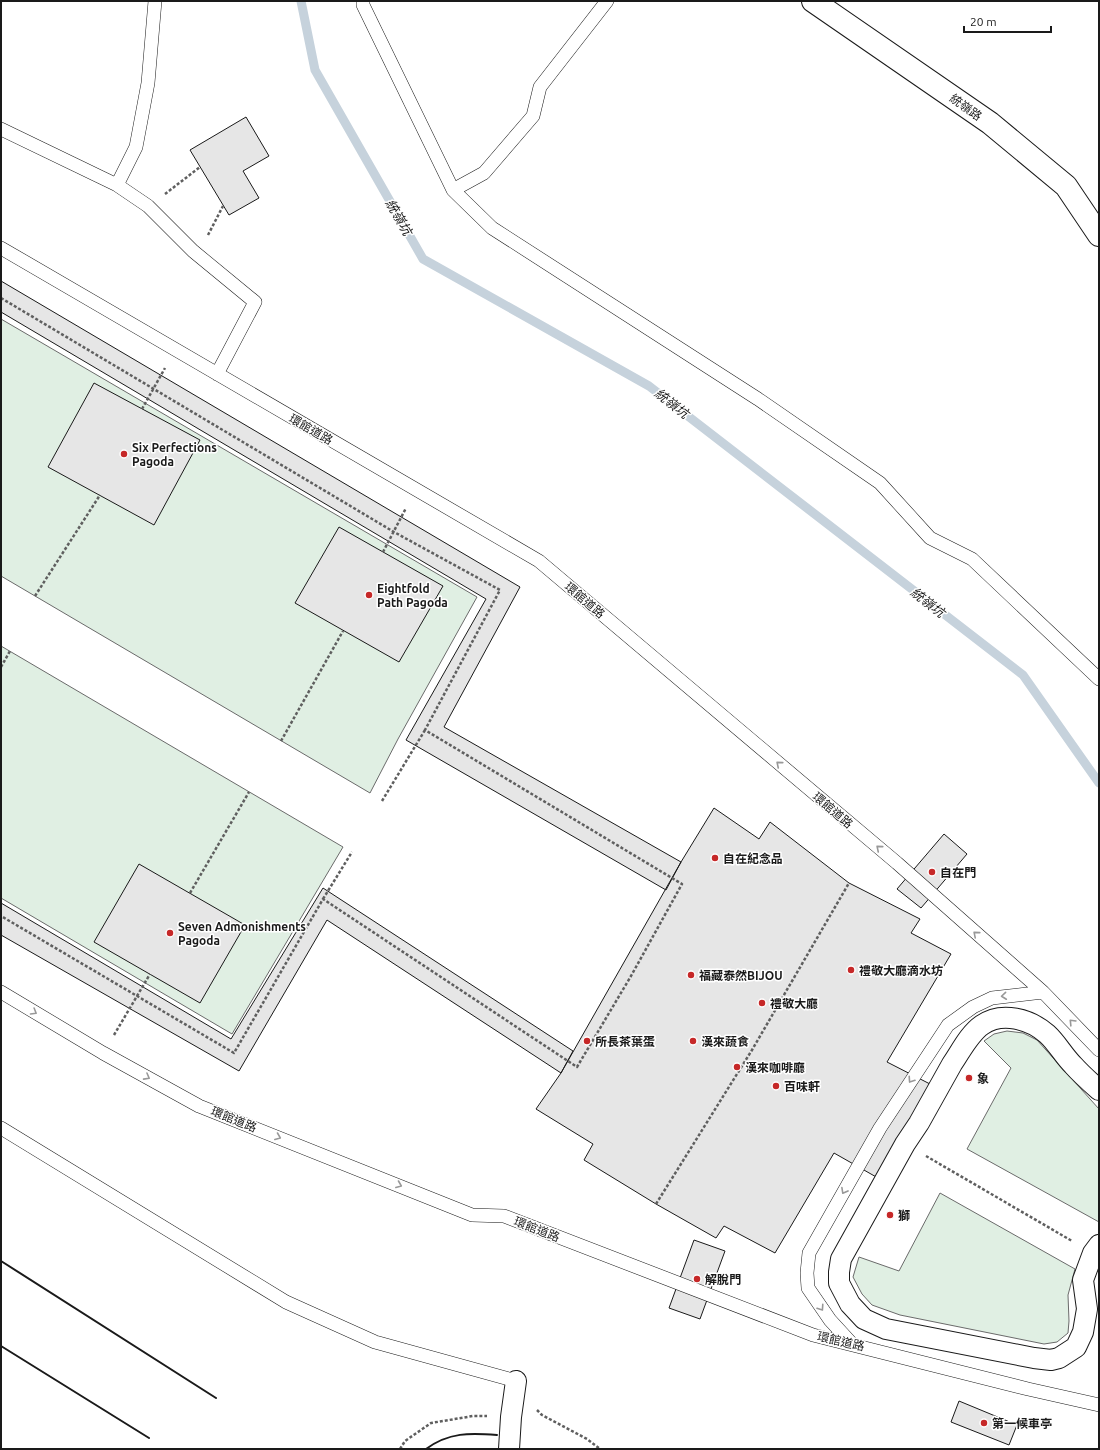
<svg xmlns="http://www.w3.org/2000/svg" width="1100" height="1450" font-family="Ubuntu,'Noto Sans TC',sans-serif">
  <rect width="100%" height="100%" fill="#fff"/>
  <path fill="#e0efe3" stroke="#6a6a6a" d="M 1,319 L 477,597 L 398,739 L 370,793 L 1,576 Z
    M 1,646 L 343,847 L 232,1034 L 1,898 Z
    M 1007,1031 L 1023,1033 L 1037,1040 L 1099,1109 L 1099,1222 L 967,1149 L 1011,1068 L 984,1041 L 994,1034 Z
    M 940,1193 L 1075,1269 L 1068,1295 L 1069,1321 L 1068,1333 L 1057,1342 L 1044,1344 L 900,1315 L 872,1305 L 862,1294 L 853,1277 L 859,1257 L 899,1271 Z"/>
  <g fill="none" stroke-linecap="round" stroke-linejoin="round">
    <path stroke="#c6d2dc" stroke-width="9" d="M 301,1 L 315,70 L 423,259 L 649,386 L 1023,675 L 1099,783"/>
  </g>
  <path fill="#e6e6e6" stroke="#1a1a1a" d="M 246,117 L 269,156 L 243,171 L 259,198 L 229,215 L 190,150 Z
    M 1,281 L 520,587 L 444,727 L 681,862 L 666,890 L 406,740 L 486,599 L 1,312 Z
    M 94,383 L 200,440 L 154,525 L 48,467 Z
    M 339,527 L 443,586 L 399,662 L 295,603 Z
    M 714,808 L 759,839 L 770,822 L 849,883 L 920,919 L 911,933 L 951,954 L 887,1062 L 930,1084 L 878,1178 L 834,1153 L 775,1253 L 724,1226 L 716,1238 L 656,1204 L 584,1160 L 593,1144 L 536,1109 L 561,1073 L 681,862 Z
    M 944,834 L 967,854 L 921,908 L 897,889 Z
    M 139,864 L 245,925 L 200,1003 L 94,942 Z
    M 323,888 L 573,1051 L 561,1073 L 327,920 L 239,1071 L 1,935 L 1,903 L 231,1039 Z
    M 694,1240 L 725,1251 L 700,1319 L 669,1308 Z
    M 959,1401 L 1017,1425 L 1009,1445 L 951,1422 Z"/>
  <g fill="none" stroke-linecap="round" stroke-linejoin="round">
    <defs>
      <path id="service" d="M 363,1 L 363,5 L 453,190 L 492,228 L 758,399 L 880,483 L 930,538 L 972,559 L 1099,679
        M 1,129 L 117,185 L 148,206 L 193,251 L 255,302 L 217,374
        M 117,185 L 136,147 L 148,83 L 155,1
        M 453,190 L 484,173 L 533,116 L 540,87 L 607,1
        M 1,248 L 539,561 L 897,863 L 1043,992 L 1099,1050
        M 1,992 L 103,1053 L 199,1106 L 472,1215 L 504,1216 L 813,1335 L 1028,1389 L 1099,1405
        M 1,1128 L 286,1302 L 375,1342 L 516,1381
        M 852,1344 L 830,1320 L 808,1288 L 807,1273 L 809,1253 L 880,1128 L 948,1025 L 973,1007 L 992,998 L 1043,992"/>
      <path id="pedestrian" d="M 1099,1090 C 1090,1082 1081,1074 1073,1065 C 1063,1055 1057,1043 1047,1034 C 1030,1019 1002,1011 982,1025 C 969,1034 961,1051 952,1064 L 919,1123 L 905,1144 L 841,1259 L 839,1272 L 839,1283 L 850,1304 L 864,1319 L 886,1329 L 1034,1358 L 1051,1360 L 1059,1358 L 1076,1347 L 1083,1332 L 1087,1309 L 1083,1280 L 1093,1253 L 1099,1245
        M 509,1449 L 511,1417 L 516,1381"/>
      <path id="minor" d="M 813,1 L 990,123 L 1066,186 L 1099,235"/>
    </defs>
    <use href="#service" stroke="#1a1a1a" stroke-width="14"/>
    <use href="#pedestrian" stroke="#1a1a1a" stroke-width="22"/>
    <use href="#minor" stroke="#1a1a1a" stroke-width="24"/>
    <path stroke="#5f5f5f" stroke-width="2.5" stroke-dasharray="3 2" stroke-linecap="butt" d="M 165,194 L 200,167
      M 208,235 L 223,206
      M 1,298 L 394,532 L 500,590 L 425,730 L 682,884 L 631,976 L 577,1067 L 323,899 L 234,1053 L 1,916
      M 142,409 L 165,368
      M 383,552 L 406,508
      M 35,596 L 100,495
      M 1,667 L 10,651
      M 281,741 L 343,631
      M 382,801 L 425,730
      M 190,893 L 249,792
      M 323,899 L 352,852
      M 114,1035 L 150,974
      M 926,1156 L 1072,1241
      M 656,1204 L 752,1050 L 849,883
      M 537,1410 L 542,1415 L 587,1439 L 600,1449
      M 400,1449 L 405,1441 L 431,1423 L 473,1416 L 487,1416"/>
    <use href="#service" stroke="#fff" stroke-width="13"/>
    <use href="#pedestrian" stroke="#fff" stroke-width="20"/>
    <use href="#minor" stroke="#fff" stroke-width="22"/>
    <path stroke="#1a1a1a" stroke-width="2" d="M 1,1261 L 216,1398
      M 1,1346 L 149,1438
      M 426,1449 C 449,1432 470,1433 497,1435"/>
  </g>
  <defs><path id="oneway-chevron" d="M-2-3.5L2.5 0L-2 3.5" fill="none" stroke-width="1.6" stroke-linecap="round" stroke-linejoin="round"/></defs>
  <g stroke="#989898">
    <use href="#oneway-chevron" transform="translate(779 764) rotate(-140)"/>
    <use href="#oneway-chevron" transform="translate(879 848) rotate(-140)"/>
    <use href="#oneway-chevron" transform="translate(976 934) rotate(-139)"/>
    <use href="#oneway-chevron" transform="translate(1004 996) rotate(174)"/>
    <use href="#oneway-chevron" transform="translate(34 1012) rotate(31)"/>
    <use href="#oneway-chevron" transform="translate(1072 1022) rotate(-134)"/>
    <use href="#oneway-chevron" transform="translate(147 1077) rotate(29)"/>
    <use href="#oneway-chevron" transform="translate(911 1080) rotate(124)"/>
    <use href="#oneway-chevron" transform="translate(278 1137) rotate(22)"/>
    <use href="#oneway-chevron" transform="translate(399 1185) rotate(22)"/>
    <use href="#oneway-chevron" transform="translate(844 1191) rotate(119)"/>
    <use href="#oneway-chevron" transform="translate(821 1308) rotate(56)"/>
  </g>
  <g fill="#c62828" stroke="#fff" stroke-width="1.5">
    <circle cx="124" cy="454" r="4"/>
    <circle cx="369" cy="595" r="4"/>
    <circle cx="715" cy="858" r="4"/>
    <circle cx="932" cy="872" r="4"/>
    <circle cx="170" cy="933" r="4"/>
    <circle cx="851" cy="970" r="4"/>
    <circle cx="691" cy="975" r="4"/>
    <circle cx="762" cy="1003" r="4"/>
    <circle cx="587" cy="1041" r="4"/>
    <circle cx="693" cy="1041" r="4"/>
    <circle cx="737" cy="1067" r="4"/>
    <circle cx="969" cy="1078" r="4"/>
    <circle cx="776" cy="1086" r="4"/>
    <circle cx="890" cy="1215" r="4"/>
    <circle cx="697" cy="1279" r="4"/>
    <circle cx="984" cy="1423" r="4"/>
  </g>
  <g text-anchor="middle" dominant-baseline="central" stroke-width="3" stroke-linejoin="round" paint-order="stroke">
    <g font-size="12" fill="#1a1a1a" stroke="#fff">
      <text transform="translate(966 107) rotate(35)">統嶺路</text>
      <text transform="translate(311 429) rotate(30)">環館道路</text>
      <text transform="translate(585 600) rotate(40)">環館道路</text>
      <text transform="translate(833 810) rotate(40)">環館道路</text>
      <text transform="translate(234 1119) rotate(22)">環館道路</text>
      <text transform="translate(537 1229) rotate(21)">環館道路</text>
      <text transform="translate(841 1341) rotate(13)">環館道路</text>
    </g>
    <g font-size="12" font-weight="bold" fill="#1a1a1a" stroke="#fff" text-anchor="start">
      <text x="132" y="447">Six Perfections<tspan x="132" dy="14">Pagoda</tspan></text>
      <text x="377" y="588">Eightfold<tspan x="377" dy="14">Path Pagoda</tspan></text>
      <text x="723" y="858">自在紀念品</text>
      <text x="940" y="872">自在門</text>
      <text x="178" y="926">Seven Admonishments<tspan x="178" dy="14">Pagoda</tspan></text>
      <text x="859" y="970">禮敬大廳滴水坊</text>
      <text x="699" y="975">福藏泰然BIJOU</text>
      <text x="770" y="1003">禮敬大廳</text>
      <text x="595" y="1041">所長茶葉蛋</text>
      <text x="701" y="1041">漢來蔬食</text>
      <text x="745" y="1067">漢來咖啡廳</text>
      <text x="977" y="1078">象</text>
      <text x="784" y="1086">百味軒</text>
      <text x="898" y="1215">獅</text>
      <text x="705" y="1279">解脫門</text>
      <text x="992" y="1423">第一候車亭</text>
    </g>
    <g font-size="13" font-style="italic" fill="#1a1a1a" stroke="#fff">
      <text transform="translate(399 217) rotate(60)">統嶺坑</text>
      <text transform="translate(672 403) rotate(38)">統嶺坑</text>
      <text transform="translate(928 602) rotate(38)">統嶺坑</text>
    </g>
  </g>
  <rect width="1100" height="1450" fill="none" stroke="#1a1a1a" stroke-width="4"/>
  <path d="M964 26v6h87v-6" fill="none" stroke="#1a1a1a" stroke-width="2"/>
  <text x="970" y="26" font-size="12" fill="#1a1a1a" stroke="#ffffff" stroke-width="3" paint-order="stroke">20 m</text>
</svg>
